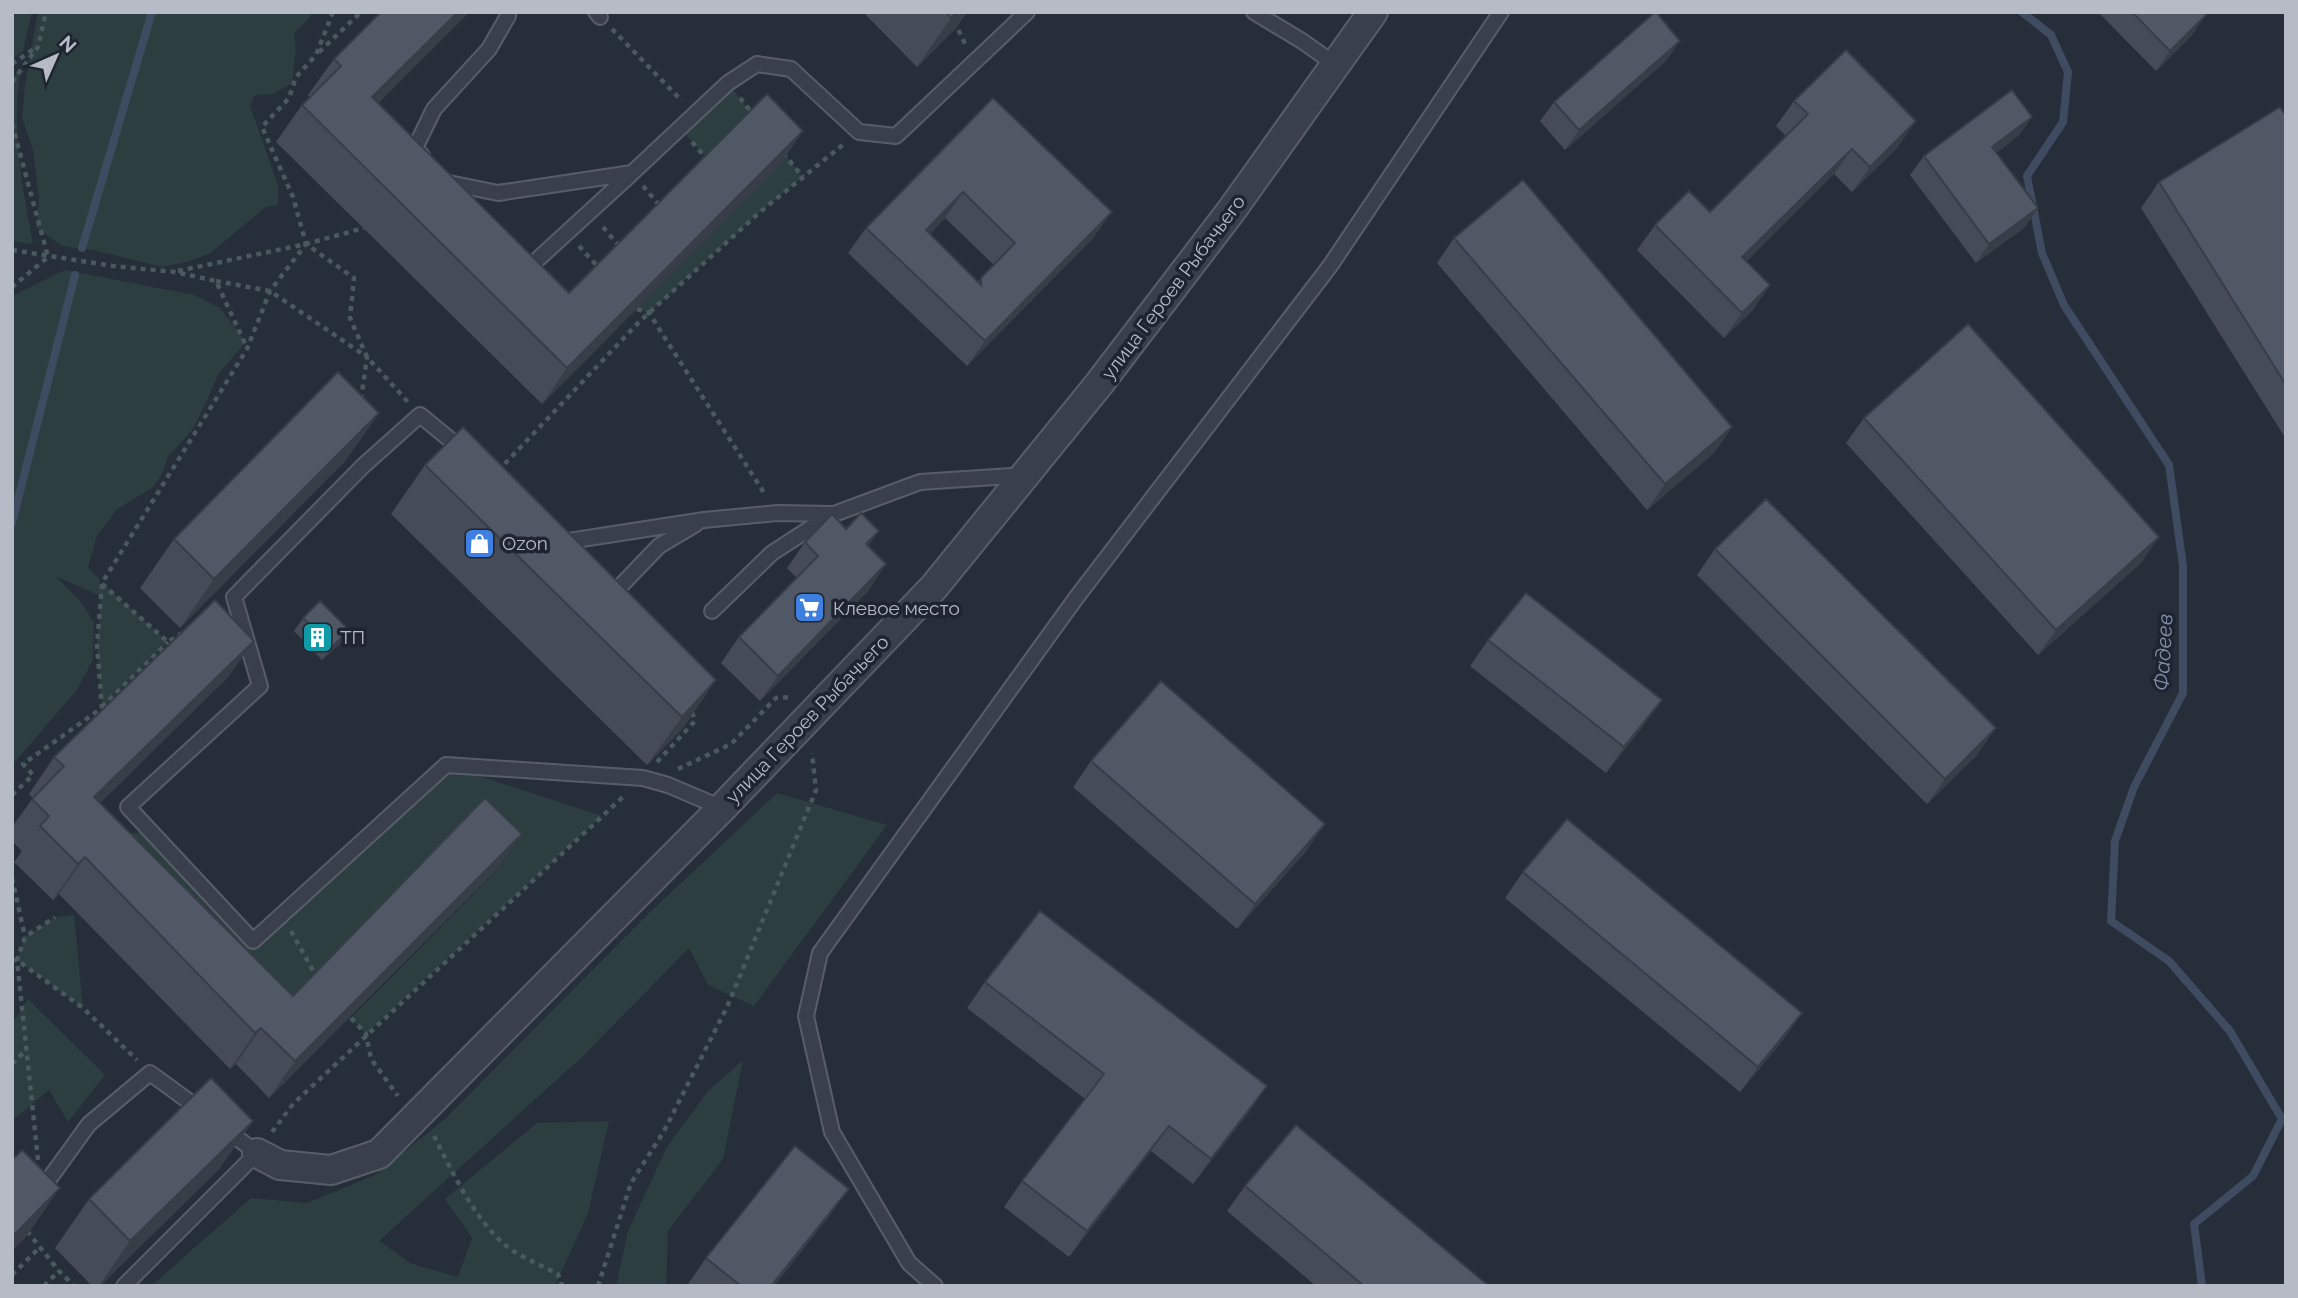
<svg xmlns="http://www.w3.org/2000/svg" width="2298" height="1298" font-family="Raleway,sans-serif">
  <rect width="100%" height="100%" fill="#262e3a"/>
  <path fill="#2c3e40" d="M 12,12 L 32,12 L 23,51 L 12,60 Z
    M 38,12 L 314,12 L 294,34 L 296,48 L 292,83 L 273,94 L 255,95 L 250,106 L 278,185 L 278,205 L 266,207 L 209,254 L 186,262 L 162,267 L 93,250 L 62,246 L 36,227 L 39,199 L 33,150 L 22,118 L 25,84 Z
    M 21,70 C 10,127 23,188 33,244 L 12,241 L 12,77 Z
    M 728,83 L 803,177 L 760,212 L 649,313 L 637,309 L 778,167 L 710,162 L 680,128 Z
    M 65,270 L 194,295 L 220,308 L 246,342 L 219,373 L 194,428 L 168,457 L 161,476 L 152,488 L 117,509 L 97,536 L 88,567 L 99,579 L 100,586 L 102,583 L 168,642 L 102,708 L 97,645 L 101,596 L 55,576 L 80,601 L 94,622 L 93,660 L 76,691 L 12,765 L 12,296 Z
    M 446,765 L 602,816 L 366,1034 L 351,1018 L 496,871 L 297,1002 L 119,883 L 131,833 L 151,833 L 253,941 Z
    M 777,793 L 887,825 L 754,1006 L 708,985 L 689,948 L 582,1057 L 379,1241 L 412,1264 L 458,1277 L 472,1238 L 445,1199 L 537,1123 L 609,1121 L 588,1213 L 555,1286 L 151,1286 L 251,1198 L 307,1203 L 375,1175 L 445,1119 L 649,913 Z
    M 74,915 L 83,1008 L 17,960 L 25,937 L 55,917 Z
    M 28,999 L 105,1075 L 68,1122 L 49,1090 L 12,1121 L 12,1018 L 15,1019 Z
    M 743,1060 L 723,1159 L 668,1231 L 666,1286 L 616,1286 L 628,1231 L 667,1147 L 708,1091 Z"/>
  <g fill="none" stroke-linecap="round" stroke-linejoin="round">
    <path stroke="#3e4b61" stroke-width="8" d="M 2022,12 L 2051,35 L 2068,72 L 2063,122 L 2027,176 L 2042,253 L 2064,305 L 2169,465 L 2183,566 L 2183,693 L 2134,787 L 2115,841 L 2111,921 L 2169,961 L 2230,1031 L 2282,1119 L 2253,1176 L 2194,1224 L 2202,1286
      M 82,248 L 152,12
      M 12,523 L 75,275"/>
    <defs>
      <path id="service" d="M 596,12 L 600,17
        M 1254,12 L 1302,41 L 1336,65
        M 422,156 L 415,148 L 434,109 L 489,49 L 508,16 L 508,12
        M 444,182 L 498,193 L 632,173 L 728,83 L 757,64 L 791,69 L 859,132 L 896,136 L 1027,12
        M 525,271 L 631,174
        M 465,452 L 420,415 L 363,466 L 234,597 L 260,686 L 128,807 L 253,941 L 446,765 L 643,778 L 668,785 L 722,808
        M 556,543 L 704,520 L 777,513 L 834,514 L 920,482 L 1025,475
        M 611,599 L 610,597 L 659,546 L 696,524
        M 712,611 L 772,553 L 832,514
        M 12,1177 L 39,1193 L 89,1124 L 150,1073 L 202,1111
        M 124,1286 L 257,1153 L 224,1128
        M 935,1286 L 909,1263 L 832,1132 L 806,1016 L 820,953 L 1076,598 L 1330,266 L 1501,12"/>
      <path id="minor" d="M 257,1153 L 280,1165 L 331,1170 L 379,1154 L 722,808 L 934,587 L 1099,384 L 1231,211 L 1373,12"/>
    </defs>
    <use href="#service" stroke="#585e69" stroke-width="18"/>
    <use href="#minor" stroke="#585e69" stroke-width="32"/>
    <path stroke="#4a595d" stroke-width="4.5" stroke-dasharray="5 5" stroke-linecap="butt" d="M 333,12 L 316,55 L 296,77 L 289,98 L 262,127 L 293,197 L 306,244 L 354,278 L 350,318 L 367,357 L 408,402
      M 950,12 L 966,46
      M 612,29 L 682,101
      M 319,52 L 361,12
      M 12,64 L 34,49
      M 12,82 L 38,47 L 46,12
      M 740,98 L 752,113
      M 12,124 L 48,257 L 12,287
      M 692,142 L 707,159
      M 783,153 L 803,177
      M 643,186 L 660,206
      M 603,227 L 620,247
      M 579,246 L 599,268
      M 12,250 L 113,266 L 175,272 L 216,281 L 247,348
      M 178,271 L 306,244 L 364,228
      M 216,281 L 270,291 L 367,357 L 361,400
      M 637,309 L 649,313 L 766,496
      M 498,471 L 639,322 L 760,212 L 845,143
      M 102,584 L 168,642 L 184,632
      M 102,707 L 168,642
      M 657,762 L 695,721 L 691,709
      M 678,769 L 731,744 L 776,698 L 790,697
      M 12,795 L 33,775 L 23,764 L 102,708 L 97,645 L 102,583 L 247,349 L 270,291 L 306,244
      M 12,878 L 25,937
      M 291,931 L 317,978
      M 12,960 L 17,960 L 83,1008 L 137,1060
      M 351,1018 L 366,1034 L 371,1059 L 398,1096
      M 12,1064 L 27,1049
      M 272,1132 L 293,1104 L 624,796
      M 434,1136 C 453,1173 473,1217 505,1245 C 520,1257 541,1265 558,1274 L 562,1286
      M 38,1160 L 17,960 L 25,937 L 55,917
      M 27,1231 L 59,1271 L 74,1286
      M 12,1275 L 40,1247
      M 44,1286 L 59,1271
      M 598,1286 L 631,1183 L 664,1131 L 728,1005 L 816,790 L 812,753"/>
    <use href="#service" stroke="#3a404b" stroke-width="14"/>
    <use href="#minor" stroke="#3a404b" stroke-width="28"/>
  </g>
  <path fill="#454c57" fill-rule="evenodd" d="M 381,12 L 469,12 L 378,103 L 569,293 L 803,131 L 778,167 L 542,404 L 276,142 L 302,105 L 310,97 L 308,95 L 334,59 Z
    M 863,12 L 967,12 L 955,29 L 917,67 Z
    M 2098,12 L 2203,12 L 2192,35 L 2156,71 Z
    M 1667,60 L 1565,150 L 1540,121 L 1554,102 Z
    M 993,98 L 1094,237 L 967,366 L 848,253 L 866,228 ZM 945,218 L 994,265 L 978,282 L 930,234 Z
    M 1794,101 L 1898,147 L 1852,192 L 1834,174 L 1746,261 L 1770,285 L 1752,311 L 1724,338 L 1637,250 L 1655,225 L 1710,212 L 1786,136 L 1776,126 Z
    M 2286,116 L 2286,439 L 2141,208 L 2159,182 Z
    M 2032,117 L 2018,136 L 1996,153 L 2038,208 L 2024,228 L 1976,263 L 1910,175 L 1924,156 Z
    M 1454,238 L 1732,427 L 1714,453 L 1647,510 L 1437,263 Z
    M 379,413 L 345,461 L 180,628 L 140,588 L 174,539 Z
    M 1864,418 L 2141,563 L 2038,655 L 1846,443 Z
    M 425,465 L 716,680 L 682,729 L 647,765 L 391,514 Z
    M 846,529 L 879,531 L 868,546 L 869,590 L 760,701 L 721,663 L 739,637 L 797,578 L 787,568 L 805,542 Z
    M 1715,549 L 1978,754 L 1927,804 L 1697,575 Z
    M 303,618 L 340,644 L 322,660 L 294,631 Z
    M 1488,640 L 1644,725 L 1606,773 L 1470,666 Z
    M 254,641 L 228,677 L 100,803 L 293,996 L 496,870 L 269,1098 L 236,1064 L 230,1069 L 59,894 L 53,900 L 14,862 L 22,851 L 12,841 L 12,827 L 33,798 L 29,794 L 54,757 Z
    M 1091,761 L 1307,850 L 1237,929 L 1073,787 Z
    M 1523,872 L 1784,1039 L 1740,1092 L 1505,898 Z
    M 985,982 L 1267,1086 L 1249,1112 L 1193,1184 L 1151,1151 L 1069,1257 L 1004,1207 L 1022,1181 L 1085,1099 L 967,1008 Z
    M 253,1121 L 219,1169 L 100,1286 L 92,1286 L 55,1248 L 89,1199 Z
    M 1245,1186 L 1489,1286 L 1316,1286 L 1227,1211 Z
    M 831,1214 L 774,1286 L 690,1286 L 688,1284 L 706,1258 Z"/>
  <path fill="#383e47" d="M 458,12 L 469,12 L 347,133 L 372,97 Z
    M 957,12 L 967,12 L 955,29 L 917,67 L 951,18 Z
    M 2206,15 L 2192,35 L 2156,71 L 2170,51 Z
    M 1680,41 L 1667,60 L 1565,150 L 1579,130 Z
    M 2032,117 L 2018,136 L 1978,166 L 1992,147 Z
    M 1916,121 L 1898,147 L 1852,192 L 1870,167 Z
    M 803,131 L 778,167 L 542,404 L 567,368 Z
    M 1852,149 L 1834,174 L 1725,283 L 1742,257 Z
    M 963,192 L 945,218 L 908,256 L 926,230 Z
    M 2038,208 L 2024,228 L 1976,263 L 1989,244 Z
    M 1112,212 L 1094,237 L 967,366 L 985,341 Z
    M 1770,285 L 1752,311 L 1724,338 L 1742,313 Z
    M 379,413 L 345,461 L 180,628 L 214,579 Z
    M 1732,427 L 1714,453 L 1647,510 L 1665,484 Z
    M 879,531 L 861,556 L 866,544 Z
    M 2159,537 L 2141,563 L 2038,655 L 2056,630 Z
    M 886,564 L 869,590 L 760,701 L 778,676 Z
    M 349,630 L 340,644 L 322,660 L 332,647 Z
    M 254,641 L 228,677 L 69,834 L 94,797 Z
    M 716,680 L 682,729 L 647,765 L 682,717 Z
    M 1662,700 L 1644,725 L 1606,773 L 1624,747 Z
    M 1996,728 L 1978,754 L 1927,804 L 1945,779 Z
    M 1325,824 L 1307,850 L 1237,929 L 1255,904 Z
    M 522,834 L 496,870 L 269,1098 L 295,1061 Z
    M 85,857 L 59,894 L 53,900 L 78,864 Z
    M 1802,1013 L 1784,1039 L 1740,1092 L 1758,1067 Z
    M 261,1028 L 236,1064 L 230,1069 L 255,1033 Z
    M 1267,1086 L 1249,1112 L 1193,1184 L 1211,1159 Z
    M 253,1121 L 219,1169 L 100,1286 L 99,1286 L 130,1241 Z
    M 1169,1126 L 1151,1151 L 1069,1257 L 1087,1231 Z
    M 60,1188 L 26,1237 L 12,1251 L 12,1237 Z
    M 849,1189 L 831,1214 L 774,1286 L 771,1286 Z"/>
  <path fill="#505865" stroke="#383e47" stroke-width="2" fill-rule="evenodd" d="M 381,12 L 458,12 L 372,97 L 569,293 L 767,94 L 803,131 L 567,368 L 302,105 L 341,66 L 334,59 Z
    M 946,12 L 957,12 L 951,18 Z
    M 1655,12 L 1656,12 L 1680,41 L 1579,130 L 1554,102 Z
    M 2132,12 L 2203,12 L 2206,15 L 2170,51 Z
    M 1846,50 L 1916,121 L 1870,167 L 1852,149 L 1742,257 L 1770,285 L 1742,313 L 1655,225 L 1689,191 L 1710,212 L 1808,114 L 1794,101 Z
    M 2012,90 L 2032,117 L 1992,147 L 2038,208 L 1989,244 L 1924,156 Z
    M 993,98 L 1112,212 L 985,341 L 866,228 ZM 963,192 L 1015,243 L 981,278 L 981,285 L 926,230 Z
    M 2280,107 L 2286,116 L 2286,385 L 2159,182 Z
    M 1523,180 L 1732,427 L 1665,484 L 1454,238 Z
    M 1968,324 L 2159,537 L 2056,630 L 1864,418 Z
    M 338,372 L 379,413 L 214,579 L 174,539 Z
    M 463,427 L 716,680 L 682,717 L 425,465 Z
    M 1766,499 L 1996,728 L 1945,779 L 1715,549 Z
    M 861,513 L 879,531 L 866,544 L 886,564 L 778,676 L 739,637 L 818,556 L 805,542 L 832,514 L 846,529 Z
    M 1526,593 L 1662,700 L 1624,747 L 1488,640 Z
    M 215,600 L 254,641 L 94,797 L 293,996 L 485,798 L 522,834 L 295,1061 L 261,1028 L 255,1033 L 85,857 L 78,864 L 40,826 L 49,816 L 32,799 L 64,766 L 54,757 Z
    M 320,601 L 349,630 L 332,647 L 303,618 Z
    M 1161,681 L 1325,824 L 1255,904 L 1091,761 Z
    M 1567,819 L 1802,1013 L 1758,1067 L 1523,872 Z
    M 1040,911 L 1267,1086 L 1211,1159 L 1169,1126 L 1087,1231 L 1022,1181 L 1104,1074 L 985,982 Z
    M 211,1078 L 253,1121 L 130,1241 L 89,1199 Z
    M 1296,1125 L 1489,1286 L 1364,1286 L 1245,1186 Z
    M 795,1146 L 849,1189 L 771,1286 L 741,1286 L 706,1258 Z
    M 22,1150 L 60,1188 L 12,1237 L 12,1160 Z"/>
  <defs>
    <symbol id="shop-square" viewBox="-11 -11 22 22"><rect x="-9" y="-9" width="18" height="18" rx="4" fill="#3f7fe0" stroke="#1f2530"/><path d="M-5-2.5h2.3a2.7 3.5 0 0 1 5.4 0H5L5.5 6h-11ZM-1.5-2.5h3a1.5 2.3 0 0 0-3 0Z" fill="#fff"/></symbol>
    <symbol id="supermarket-square" viewBox="-11 -11 22 22"><rect x="-9" y="-9" width="18" height="18" rx="4" fill="#3f7fe0" stroke="#1f2530"/><path d="M-6-5.5h2.5l.6 2H6L4.5 2H-2.5L-4.4-4H-6ZM-1.5 3.2a1.3 1.3 0 1 0 .1 0ZM3 3.2a1.3 1.3 0 1 0 .1 0Z" fill="#fff"/></symbol>
    <symbol id="building-square" viewBox="-11 -11 22 22"><rect x="-9" y="-9" width="18" height="18" rx="4" fill="#0f9aa8" stroke="#1f2530"/><path d="M-4-6H4V6H1V3H-1V6H-4ZM-2.5-4.3h1.7v1.8h-1.7ZM.8-4.3h1.7v1.8H.8ZM-2.5-1h1.7V.8h-1.7ZM.8-1h1.7V.8H.8Z" fill="#fff"/></symbol>
  </defs>
  <g fill-rule="evenodd">
    <use href="#shop-square" x="462" y="526" width="35" height="35"/>
    <use href="#supermarket-square" x="792" y="590" width="35" height="35"/>
    <use href="#building-square" x="300" y="620" width="35" height="35"/>
  </g>
  <g text-anchor="middle" dominant-baseline="central" stroke-width="7" stroke-linejoin="round" paint-order="stroke">
    <g font-size="19" fill="#b6bbc6" stroke="#1f2530">
      <text transform="translate(1173 287) rotate(-53)">улица Героев Рыбачьего</text>
      <text transform="translate(807 719) rotate(-46)">улица Героев Рыбачьего</text>
    </g>
    <g font-size="19" fill="#b6bbc6" stroke="#1f2530" text-anchor="start">
      <text x="502" y="543">Ozon</text>
      <text x="833" y="608">Клевое место</text>
      <text x="340" y="637">ТП</text>
    </g>
    <g font-size="21" font-style="italic" fill="#8190aa" stroke="#1f2530">
      <text transform="translate(2163 652) rotate(-87)">Фадеев</text>
    </g>
  </g>
  <rect width="2298" height="1298" fill="none" stroke="#b6bbc6" stroke-width="28"/>
  <g transform="translate(56 56) rotate(45)" stroke="#1f2530" stroke-width="5" paint-order="stroke">
  <path d="M0-5L12 26L0 18L-12 26Z" fill="#b6bbc6"/>
  <text y="-10" font-size="19" font-weight="bold" text-anchor="middle" fill="#b6bbc6">N</text>
  </g>
</svg>
